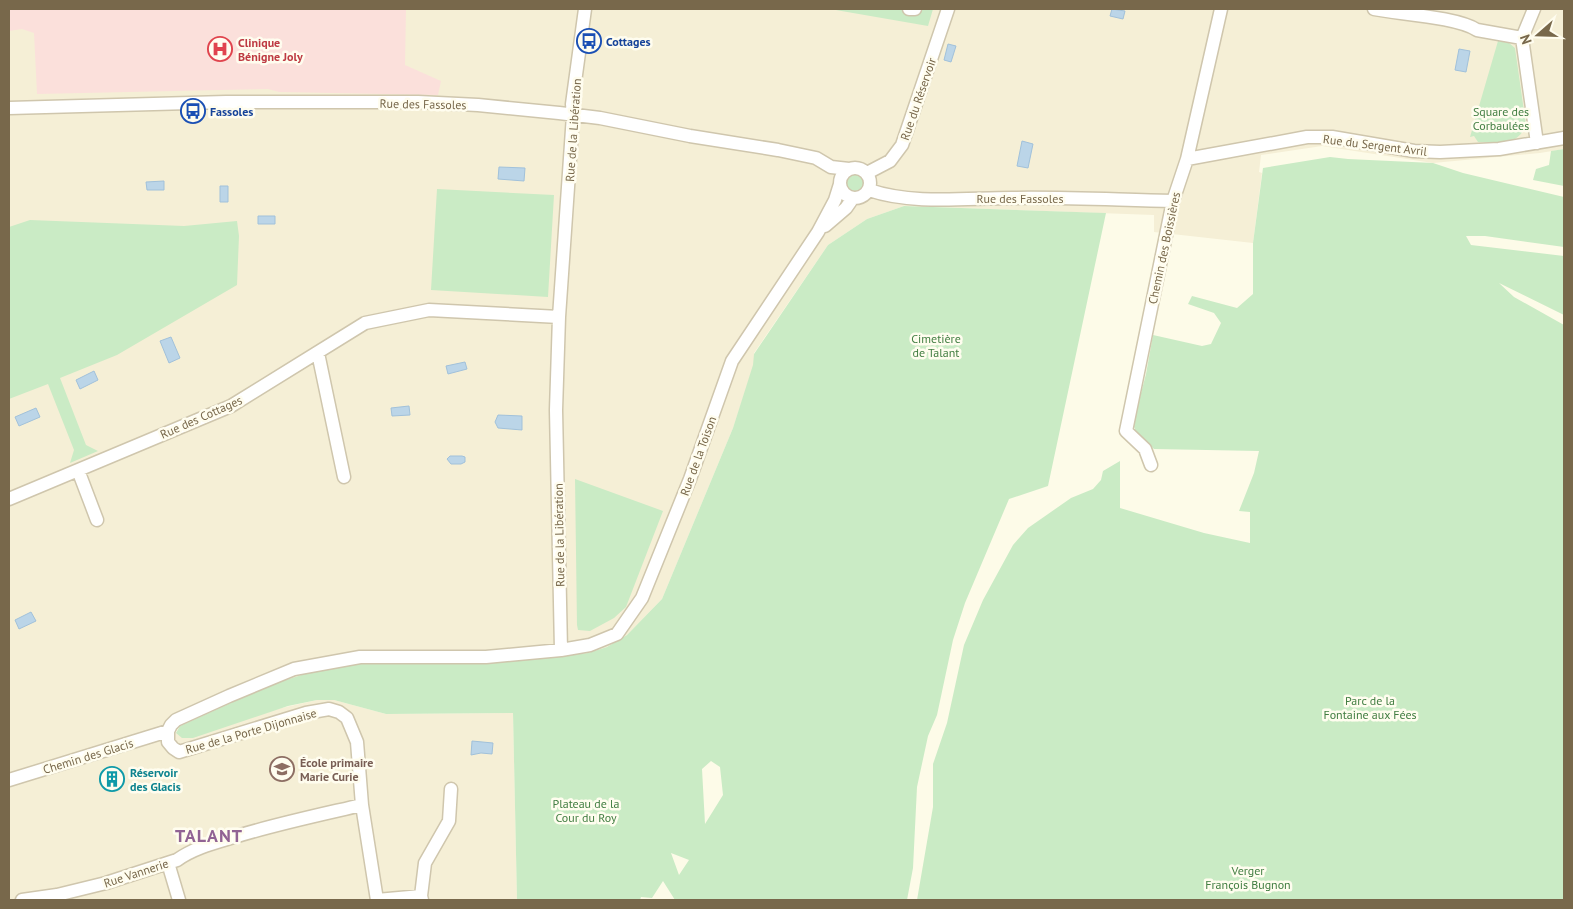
<svg xmlns="http://www.w3.org/2000/svg" width="1573" height="909" font-family="'PT Sans',sans-serif">
  <rect width="100%" height="100%" fill="#fdfbe8"/>
  <path fill="#f5efd6" d="M 9,9 L 1564,9 L 1564,149 L 1540,153 L 1433,163 L 1322,146 L 1261,155 L 1259,172 L 1262,173 L 1253,243 L 1154,232 L 1154,215 L 904,206 L 867,219 L 828,245 L 754,353 L 754,365 L 733,428 L 662,599 L 627,635 L 607,647 L 588,653 L 477,664 L 360,663 L 270,685 L 180,725 L 176,732 L 317,700 L 334,700 L 386,714 L 513,713 L 517,900 L 9,900 Z"/>
  <path fill="#fbe0db" d="M 9,9 L 406,9 L 405,65 L 441,81 L 438,95 L 279,92 L 268,89 L 37,94 L 34,33 L 22,29 L 9,31 Z"/>
  <path fill="#caebc5" fill-rule="evenodd" d="M 830,9 L 933,9 L 928,26 Z
    M 1498,41 L 1509,43 L 1515,48 L 1526,125 C 1517,147 1499,143 1478,142 L 1474,136 L 1470,137 Z
    M 1564,149 L 1564,186 L 1533,180 L 1536,169 L 1549,165 L 1551,151 Z
    M 1330,157 L 1348,159 L 1433,163 L 1463,173 L 1564,197 L 1564,247 L 1485,236 L 1466,236 L 1471,245 L 1564,256 L 1564,315 L 1499,283 L 1514,297 L 1564,325 L 1564,900 L 917,900 L 933,807 L 933,764 L 947,723 L 964,645 L 983,600 L 1013,545 L 1028,528 L 1071,498 L 1093,489 L 1101,480 L 1103,471 L 1120,461 L 1120,508 L 1204,533 L 1250,543 L 1250,512 L 1239,511 L 1254,473 L 1259,451 L 1154,449 L 1136,432 L 1133,424 L 1146,374 L 1153,335 L 1202,346 L 1211,344 L 1221,323 L 1214,313 L 1188,304 L 1192,296 L 1237,308 L 1253,294 L 1253,243 L 1263,168 Z
    M846 182a9 9 0 1 1 18 0a9 9 0 1 1-18 0Z
    M 437,189 L 554,195 L 548,297 L 431,290 Z
    M 904,206 L 1106,213 L 1048,486 L 1009,499 L 965,603 L 953,640 L 937,715 L 928,736 L 917,787 L 913,868 L 907,900 L 675,900 L 663,881 L 652,898 L 641,897 L 640,900 L 517,900 L 513,713 L 386,714 L 334,700 L 317,700 L 288,706 L 193,738 L 182,738 L 176,733 L 180,726 L 270,685 L 324,668 L 360,663 L 477,664 L 588,653 L 607,647 L 627,635 L 662,599 L 733,428 L 753,365 L 754,354 L 828,245 L 867,219 ZM 711,761 L 720,767 L 723,795 L 705,824 L 702,769 ZM 671,853 L 689,860 L 679,875 Z
    M 30,220 L 184,226 L 237,221 L 239,236 L 237,285 L 117,355 L 60,378 L 86,445 L 98,451 L 70,463 L 74,450 L 48,384 L 9,399 L 9,227 Z
    M 575,479 L 663,511 L 626,607 L 614,618 L 590,631 L 578,630 L 577,625 Z"/>
  <path fill="#bbd5e8" stroke="#a1c1da" d="M 1112,9 L 1125,11 L 1123,19 L 1110,16 Z
    M 948,44 L 956,46 L 951,62 L 944,60 Z
    M 1459,49 L 1470,51 L 1466,72 L 1455,70 Z
    M 1022,141 L 1033,144 L 1028,168 L 1017,166 Z
    M 499,167 L 525,168 L 524,181 L 498,179 Z
    M 164,181 L 164,190 L 147,190 L 146,182 Z
    M 220,186 L 228,186 L 228,202 L 220,202 Z
    M 258,216 L 275,216 L 275,224 L 258,224 Z
    M 171,337 L 180,358 L 169,363 L 160,341 Z
    M 465,362 L 467,369 L 448,374 L 446,366 Z
    M 94,371 L 98,380 L 80,389 L 76,380 Z
    M 409,406 L 410,415 L 392,416 L 391,408 Z
    M 36,408 L 40,417 L 19,426 L 15,417 Z
    M 498,415 L 522,416 L 522,430 L 498,428 L 495,422 Z
    M 450,456 L 462,456 L 465,457 L 465,462 L 461,464 L 451,464 L 447,459 Z
    M 31,612 L 36,621 L 19,629 L 15,620 Z
    M 472,741 L 493,743 L 492,754 L 481,753 L 471,755 Z"/>
  <g fill="none" stroke-linecap="round" stroke-linejoin="round">
    <defs>
      <path id="street" d="M 909,9 L 915,9
        M 1374,9 C 1399,14 1457,17 1477,30 L 1522,38
        M 1534,9 L 1522,38 L 1537,143
        M 9,108 L 226,102 L 418,102 L 478,105 L 559,113 L 600,118 L 690,136 L 778,150 L 816,158 L 831,167 L 849,169
        M 1187,159 L 1307,137 L 1332,137 L 1414,151 L 1440,152 L 1499,149 L 1564,138
        M840 183a15 15 0 1 1 30 0a15 15 0 1 1-30 0Z
        M 867,173 L 890,161 L 902,145 L 948,9
        M 869,190 C 913,205 966,198 1012,198 C 1066,197 1119,200 1173,201
        M 825,226 L 846,208 L 853,198
        M 318,353 L 344,477
        M 1151,465 L 1145,449 L 1126,431 L 1173,201 L 1187,159 L 1221,9
        M 78,470 L 97,520
        M 9,499 L 231,406 L 365,323 L 429,310 L 559,317
        M 561,650 L 556,410 L 559,317 L 573,115 L 572,104 L 585,9
        M 9,780 L 168,731
        M 168,863 L 179,900
        M 421,896 L 425,863 L 449,821 L 451,789
        M 22,900 L 57,895 L 106,883 L 177,860 C 194,848 214,843 234,837 C 276,824 319,815 362,805
        M 377,900 L 362,805 L 357,742 L 347,718 L 339,712 L 329,709 L 306,713 L 179,752 L 173,748 L 168,742 L 168,731 L 171,725 L 176,720 L 229,696 L 294,669 L 360,657 L 486,657 L 561,650 L 590,645 L 617,634 L 642,598 L 690,479 L 732,361 L 818,232 L 835,200 L 840,184
        M 377,900 L 421,896 L 422,900"/>
    </defs>
    <use href="#street" stroke="#cfc6ad" stroke-width="15"/>
    <use href="#street" stroke="#fff" stroke-width="12"/>
  </g>
  <defs>
    <symbol id="bus-ring" viewBox="-11 -11 22 22"><circle r="9.5" fill="#fffdef" stroke="#1a4fb4" stroke-width="1.5"/><path d="M-5-6H5V4H4V6H2V4H-2V6H-4V4H-5ZM-3.5-4V0h7V-4ZM-3.5 1.2v1.5H-2V1.2ZM2 1.2v1.5H3.5V1.2Z" fill="#1a4fb4"/></symbol>
    <symbol id="hospital-ring" viewBox="-11 -11 22 22"><circle r="9.5" fill="#fffdef" stroke="#e0444e" stroke-width="1.5"/><path d="M-5-5h3v3.5h4V-5h3V5h-3V1.5h-4V5h-3Z" fill="#e0444e"/></symbol>
    <symbol id="school-ring" viewBox="-11 -11 22 22"><circle r="9.5" fill="#fffdef" stroke="#8d6e63" stroke-width="1.5"/><path d="M0-5L7-2L0 1L-7-2ZM-4 1L0 2.5L4 1V4Q0 6-4 4Z" fill="#8d6e63"/></symbol>
    <symbol id="building-ring" viewBox="-11 -11 22 22"><circle r="9.5" fill="#fffdef" stroke="#0f9aa8" stroke-width="1.5"/><path d="M-4-6H4V6H1V3H-1V6H-4ZM-2.5-4.3h1.7v1.8h-1.7ZM.8-4.3h1.7v1.8H.8ZM-2.5-1h1.7V.8h-1.7ZM.8-1h1.7V.8H.8Z" fill="#0f9aa8"/></symbol>
  </defs>
  <g fill-rule="evenodd">
    <use href="#bus-ring" x="575" y="27" width="28" height="28"/>
    <use href="#hospital-ring" x="206" y="35" width="28" height="28"/>
    <use href="#bus-ring" x="179" y="97" width="28" height="28"/>
    <use href="#school-ring" x="268" y="755" width="28" height="28"/>
    <use href="#building-ring" x="98" y="765" width="28" height="28"/>
  </g>
  <g text-anchor="middle" dominant-baseline="central" stroke-width="5" stroke-linejoin="round" paint-order="stroke">
    <g font-size="12" font-weight="bold" fill="#164399" stroke="#fffdef" text-anchor="start">
      <text x="606" y="41">Cottages</text>
      <text x="210" y="111">Fassoles</text>
    </g>
    <g font-size="12" font-weight="bold" fill="#be3a42" stroke="#fffdef" text-anchor="start">
      <text x="238" y="42">Clinique<tspan x="238" dy="14">Bénigne Joly</tspan></text>
    </g>
    <g font-size="12" fill="#78684b" stroke="#fffdef">
      <text transform="translate(918 99) rotate(-71)">Rue du Réservoir</text>
      <text transform="translate(423 104) rotate(1)">Rue des Fassoles</text>
      <text transform="translate(573 130) rotate(-86)">Rue de la Libération</text>
      <text transform="translate(1375 145) rotate(7)">Rue du Sergent Avril</text>
      <text x="1020" y="198">Rue des Fassoles</text>
      <text transform="translate(1164 248) rotate(-78)">Chemin des Boissières</text>
      <text transform="translate(201 417) rotate(-24)">Rue des Cottages</text>
      <text transform="translate(698 456) rotate(-70)">Rue de la Toison</text>
      <text transform="translate(559 535) rotate(-91)">Rue de la Libération</text>
      <text transform="translate(251 731) rotate(-16)">Rue de la Porte Dijonnaise</text>
      <text transform="translate(88 756) rotate(-17)">Chemin des Glacis</text>
      <text transform="translate(136 873) rotate(-18)">Rue Vannerie</text>
    </g>
    <g font-size="12" fill="#427e42" stroke="#fffdef">
      <text x="1501" y="111">Square des<tspan x="1501" dy="14">Corbaulées</tspan></text>
      <text x="936" y="338">Cimetière<tspan x="936" dy="14">de Talant</tspan></text>
      <text x="1370" y="700">Parc de la<tspan x="1370" dy="14">Fontaine aux Fées</tspan></text>
      <text x="586" y="803">Plateau de la<tspan x="586" dy="14">Cour du Roy</tspan></text>
      <text x="1248" y="870">Verger<tspan x="1248" dy="14">François Bugnon</tspan></text>
    </g>
    <g font-size="12" font-weight="bold" fill="#785e54" stroke="#fffdef" text-anchor="start">
      <text x="300" y="762">École primaire<tspan x="300" dy="14">Marie Curie</tspan></text>
    </g>
    <g font-size="12" font-weight="bold" fill="#0d838f" stroke="#fffdef" text-anchor="start">
      <text x="130" y="772">Réservoir<tspan x="130" dy="14">des Glacis</tspan></text>
    </g>
    <g font-size="18" font-weight="bold" letter-spacing="1" fill="#916394" stroke="#fffdef">
      <text x="209" y="835">TALANT</text>
    </g>
  </g>
  <rect width="1573" height="909" fill="none" stroke="#78684b" stroke-width="20"/>
  <g transform="translate(1538 35) rotate(250)" stroke="#fffdef" stroke-width="4" paint-order="stroke">
  <path d="M0-4L9 19L0 12L-9 19Z" fill="#78684b"/>
  <text y="-8" font-size="14" font-weight="bold" text-anchor="middle" fill="#78684b">N</text>
  </g>
</svg>
